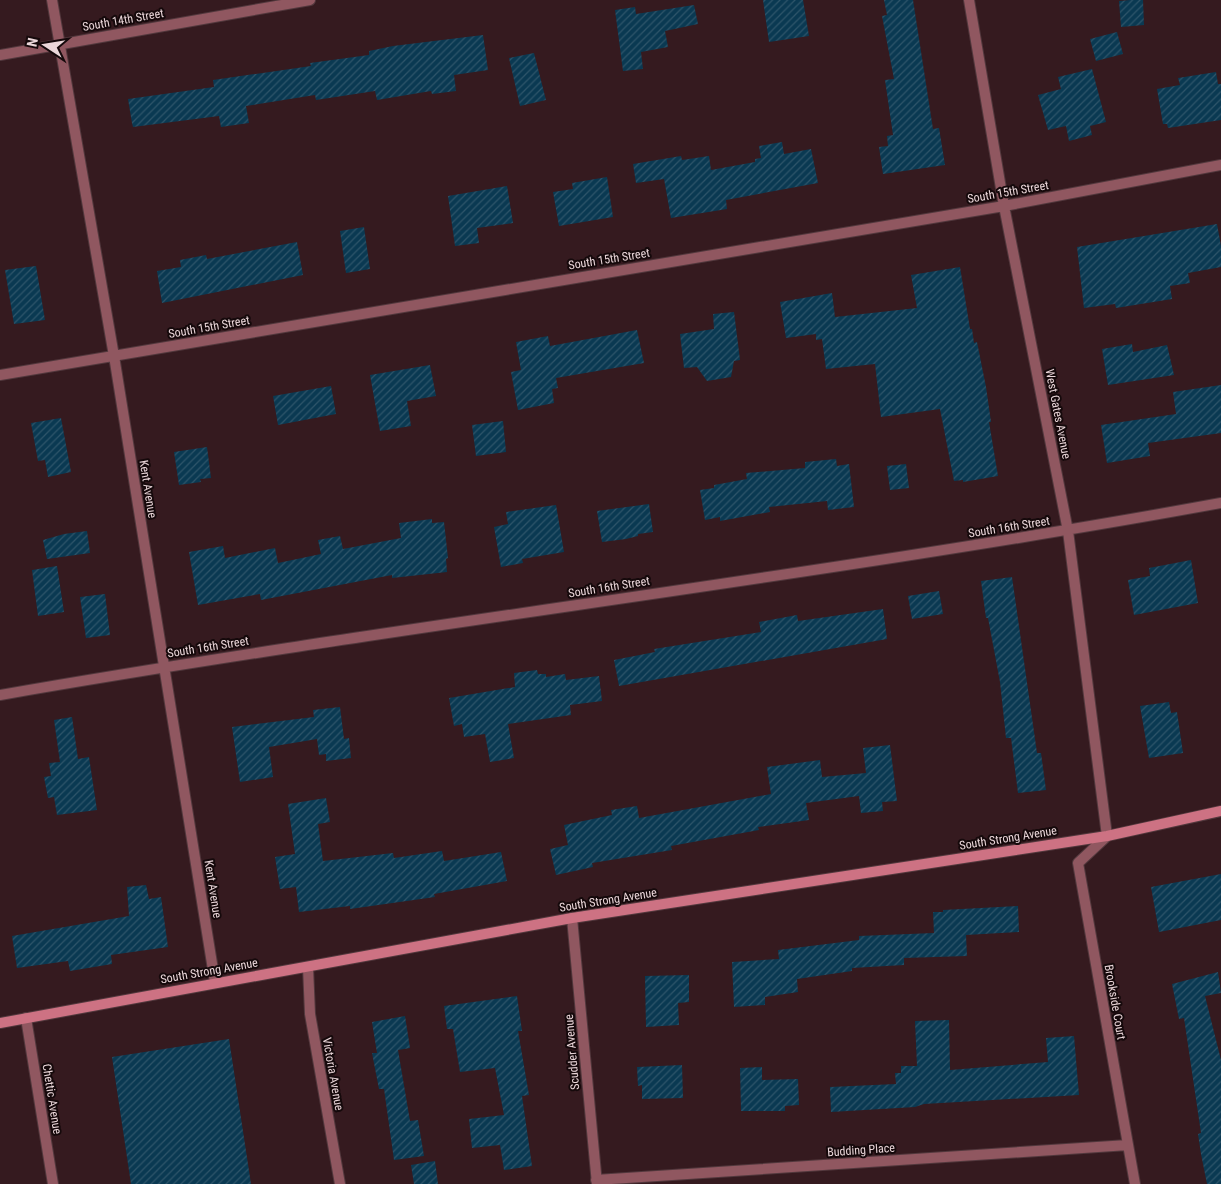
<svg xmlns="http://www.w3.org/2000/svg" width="1221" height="1184" font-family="'Roboto Condensed',sans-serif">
  <defs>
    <pattern id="building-hatch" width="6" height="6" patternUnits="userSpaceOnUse" patternTransform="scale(1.25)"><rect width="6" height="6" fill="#0a3952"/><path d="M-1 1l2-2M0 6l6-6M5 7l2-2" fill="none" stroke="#2e556a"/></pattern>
  </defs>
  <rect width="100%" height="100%" fill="#351a1f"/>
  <path fill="url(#building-hatch)" d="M 763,0 L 803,0 L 809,36 L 769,42 Z
    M 884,0 L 913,0 L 933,129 L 939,128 L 945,165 L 883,174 L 879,147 L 888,146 L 887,136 L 893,135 L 885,80 L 894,79 L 882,16 L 887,15 Z
    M 1130,0 L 1143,0 L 1144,25 L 1121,27 L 1119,1 Z
    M 694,5 L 698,24 L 665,31 L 668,47 L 641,52 L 643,69 L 623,71 L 615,10 L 635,7 L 636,14 Z
    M 1117,32 L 1123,54 L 1096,61 L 1090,39 Z
    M 483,35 L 488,70 L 454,75 L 456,91 L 432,94 L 431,91 L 377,100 L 375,91 L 316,100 L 315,95 L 246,106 L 249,123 L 221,127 L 219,116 L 133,127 L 132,123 L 128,99 L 214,87 L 213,80 L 311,66 L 310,63 L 369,55 L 369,51 L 393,46 Z
    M 534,53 L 546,100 L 520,106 L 509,58 Z
    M 1092,69 L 1106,122 L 1090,126 L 1092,135 L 1069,141 L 1066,126 L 1048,130 L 1038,95 L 1061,89 L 1058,77 Z
    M 1216,72 L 1218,84 L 1221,84 L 1221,120 L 1168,128 L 1167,124 L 1163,124 L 1157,89 L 1180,85 L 1178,78 Z
    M 782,142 L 784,154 L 811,149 L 818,183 L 726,200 L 727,209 L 671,218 L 664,179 L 636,183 L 633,164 L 681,156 L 682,160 L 709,156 L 711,170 L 755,162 L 755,159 L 761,158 L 759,146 Z
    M 607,177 L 613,217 L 559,226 L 553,192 L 573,189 L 572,183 Z
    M 507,186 L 513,223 L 477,228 L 479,243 L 455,246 L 448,196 Z
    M 1217,224 L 1221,246 L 1221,267 L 1188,273 L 1190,283 L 1170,286 L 1172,299 L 1116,308 L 1115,304 L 1084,308 L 1077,247 Z
    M 364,227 L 370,269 L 346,273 L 340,231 Z
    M 297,242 L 303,275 L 162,303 L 157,271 L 181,267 L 180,260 L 206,255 L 207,259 Z
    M 36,266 L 45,320 L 14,324 L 5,270 Z
    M 960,267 L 970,329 L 972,329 L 974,343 L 977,342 L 986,387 L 991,422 L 989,422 L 998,476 L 963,482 L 963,480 L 954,481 L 940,409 L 881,417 L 875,364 L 826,369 L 822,339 L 816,340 L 816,334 L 786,338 L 780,302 L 832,293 L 835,317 L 917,308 L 911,275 Z
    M 734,312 L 740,360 L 734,361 L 731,377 L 707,381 L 697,367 L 684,368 L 680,334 L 714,329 L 713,314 Z
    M 637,330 L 644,363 L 556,378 L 558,388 L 552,389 L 554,403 L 518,410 L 511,372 L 521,370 L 516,342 L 548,336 L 550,346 Z
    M 1132,344 L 1133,352 L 1167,345 L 1174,375 L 1108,385 L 1102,349 Z
    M 430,365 L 436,396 L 407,401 L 411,426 L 380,431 L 370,375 Z
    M 1221,385 L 1221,433 L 1148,443 L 1150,456 L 1107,463 L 1101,425 L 1176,414 L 1173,392 Z
    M 331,386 L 336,414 L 278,425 L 273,396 Z
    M 61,418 L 71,472 L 48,477 L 45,460 L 38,461 L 31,423 Z
    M 503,421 L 506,452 L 476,456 L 472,425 Z
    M 207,447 L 211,478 L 200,479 L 201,482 L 179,485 L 174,452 Z
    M 836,459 L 837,466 L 849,464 L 854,507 L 828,510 L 827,501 L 769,507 L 770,512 L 720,521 L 720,517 L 705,520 L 700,490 L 714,488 L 714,485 L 747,479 L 746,473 L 805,468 L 805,462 Z
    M 906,464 L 909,488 L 890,490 L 887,466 Z
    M 649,504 L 653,532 L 638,534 L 638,536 L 626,539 L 602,542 L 597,511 Z
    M 556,505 L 564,552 L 522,559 L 523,563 L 501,567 L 494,527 L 508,524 L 506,512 Z
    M 432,519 L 432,523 L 444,522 L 448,558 L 446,559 L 447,572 L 392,578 L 392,575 L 261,600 L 260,594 L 198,605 L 189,552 L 223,546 L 225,558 L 275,548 L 278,563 L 321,554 L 318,540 L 340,536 L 343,549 L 401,538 L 399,523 Z
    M 87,531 L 90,553 L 47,559 L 43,540 L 64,534 Z
    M 1191,560 L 1198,603 L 1134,615 L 1128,580 L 1150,576 L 1149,568 Z
    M 57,566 L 64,612 L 38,616 L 32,570 Z
    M 1012,577 L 1037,753 L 1041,753 L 1046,790 L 1018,793 L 1011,738 L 1006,738 L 1000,682 L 988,618 L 986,618 L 981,581 Z
    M 939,591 L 943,614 L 912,619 L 908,596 Z
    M 105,594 L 110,635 L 86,638 L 80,597 Z
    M 883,609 L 887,639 L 619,686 L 614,660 L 655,652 L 654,649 L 761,632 L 759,622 L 797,615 L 798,621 Z
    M 537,670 L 538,674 L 546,674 L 546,677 L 565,674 L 566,680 L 599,676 L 602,701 L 570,705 L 571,715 L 508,724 L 514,758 L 490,762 L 485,734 L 464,737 L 462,724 L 454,726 L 449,698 L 515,687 L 514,673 Z
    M 1169,702 L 1171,713 L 1177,712 L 1183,753 L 1149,758 L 1140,706 Z
    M 340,707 L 344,739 L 349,738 L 351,758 L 326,761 L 326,754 L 319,755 L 317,739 L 269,747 L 273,777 L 240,782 L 232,727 L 314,717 L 313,710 Z
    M 72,717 L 78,759 L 89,757 L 97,810 L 57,815 L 54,797 L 48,798 L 44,777 L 51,776 L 49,763 L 60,762 L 54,720 Z
    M 890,745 L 897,801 L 882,802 L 883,811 L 861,813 L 859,796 L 806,803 L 809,820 L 758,827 L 759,830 L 671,846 L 672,850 L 592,863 L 593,867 L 556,875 L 550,849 L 568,845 L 564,825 L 612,815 L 611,810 L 637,806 L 639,818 L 771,794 L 767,767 L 820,760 L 822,777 L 866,773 L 863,748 Z
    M 326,798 L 330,822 L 318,824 L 323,861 L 393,853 L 394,858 L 442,851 L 444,861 L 501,852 L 507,881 L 434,894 L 435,897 L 350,909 L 350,906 L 299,912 L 296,887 L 280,889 L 275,857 L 295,854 L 288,804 Z
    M 1221,874 L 1221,920 L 1159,932 L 1151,887 Z
    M 146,885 L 149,899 L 161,897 L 168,947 L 111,955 L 112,964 L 70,971 L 68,961 L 17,968 L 12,936 L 129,916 L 127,887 Z
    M 1018,906 L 1019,932 L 966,935 L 967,956 L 904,958 L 904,965 L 852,968 L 852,971 L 797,979 L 798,992 L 765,997 L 765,1005 L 734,1007 L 732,962 L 779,959 L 778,950 L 859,940 L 859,936 L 934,933 L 933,912 L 943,912 L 943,910 Z
    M 1218,972 L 1221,993 L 1205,996 L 1221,1060 L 1221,1184 L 1207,1184 L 1201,1154 L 1198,1134 L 1201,1133 L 1184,1018 L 1179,1019 L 1172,984 Z
    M 689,975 L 689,1002 L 678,1003 L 679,1025 L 646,1027 L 645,976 Z
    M 517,996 L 522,1031 L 518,1031 L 529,1095 L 522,1096 L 532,1166 L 504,1170 L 500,1145 L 472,1148 L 469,1119 L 504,1115 L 495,1068 L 460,1072 L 453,1029 L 447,1029 L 444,1006 Z
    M 405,1016 L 410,1048 L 398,1050 L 410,1121 L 418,1120 L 424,1156 L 394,1160 L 384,1089 L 379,1089 L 372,1053 L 377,1053 L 372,1022 Z
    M 949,1020 L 950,1070 L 1048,1062 L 1046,1038 L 1074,1036 L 1079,1095 L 924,1104 L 915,1107 L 831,1112 L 830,1087 L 896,1084 L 895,1073 L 901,1073 L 901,1066 L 917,1066 L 915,1021 Z
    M 229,1039 L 251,1184 L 131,1184 L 112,1057 Z
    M 682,1065 L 683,1098 L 642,1099 L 642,1085 L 638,1086 L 637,1067 Z
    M 762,1067 L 762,1080 L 798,1079 L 799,1105 L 785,1106 L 785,1111 L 741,1111 L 740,1068 Z
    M 435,1161 L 438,1184 L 414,1184 L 411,1165 Z"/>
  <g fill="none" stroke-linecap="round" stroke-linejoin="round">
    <defs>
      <path id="street" d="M 52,0 L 114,356 L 215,982
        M 969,0 L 1004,206 L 1068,531 L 1107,836 L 1078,863 L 1135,1184
        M 0,55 L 310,0
        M 0,375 L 1004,206 L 1221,165
        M 0,695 C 406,624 816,577 1221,503
        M 572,918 L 597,1184
        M 308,967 L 310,1014 L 340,1184
        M 26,1018 L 53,1184
        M 596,1180 L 1128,1145"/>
      <path id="secondary" d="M 0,1023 L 572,918 L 1107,836 L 1221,811"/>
    </defs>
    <use href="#street" stroke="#52383d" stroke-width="12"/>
    <use href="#secondary" stroke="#52383d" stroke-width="12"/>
    <use href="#street" stroke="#905760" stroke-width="10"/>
    <use href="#secondary" stroke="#cd7283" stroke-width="10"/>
  </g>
  <g text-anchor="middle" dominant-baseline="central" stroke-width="4" stroke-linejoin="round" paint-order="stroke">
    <g font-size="12" fill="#ebd7da" stroke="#15090b">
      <text transform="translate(123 20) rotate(-10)">South 14th Street</text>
      <text transform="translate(1008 192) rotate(-10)">South 15th Street</text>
      <text transform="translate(609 259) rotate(-9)">South 15th Street</text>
      <text transform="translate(209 327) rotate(-10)">South 15th Street</text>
      <text transform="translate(1058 414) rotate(79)">West Gates Avenue</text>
      <text transform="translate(148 489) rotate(81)">Kent Avenue</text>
      <text transform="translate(1009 527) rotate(-9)">South 16th Street</text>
      <text transform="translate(609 587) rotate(-9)">South 16th Street</text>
      <text transform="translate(208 647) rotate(-9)">South 16th Street</text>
      <text transform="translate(1008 838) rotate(-9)">South Strong Avenue</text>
      <text transform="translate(213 889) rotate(81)">Kent Avenue</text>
      <text transform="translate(608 900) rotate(-9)">South Strong Avenue</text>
      <text transform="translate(209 971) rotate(-10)">South Strong Avenue</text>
      <text transform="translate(1115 1002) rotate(80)">Brookside Court</text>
      <text transform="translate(572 1052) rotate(-95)">Scudder Avenue</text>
      <text transform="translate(333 1074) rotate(80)">Victoria Avenue</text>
      <text transform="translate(52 1099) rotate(81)">Chettic Avenue</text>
      <text transform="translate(861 1150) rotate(-4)">Budding Place</text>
    </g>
  </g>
  <g transform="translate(45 45) rotate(282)" stroke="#15090b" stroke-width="4" paint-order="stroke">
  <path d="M0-4L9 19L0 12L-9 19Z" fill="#ebd7da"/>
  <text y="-8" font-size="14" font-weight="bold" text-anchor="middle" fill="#ebd7da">N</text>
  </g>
</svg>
